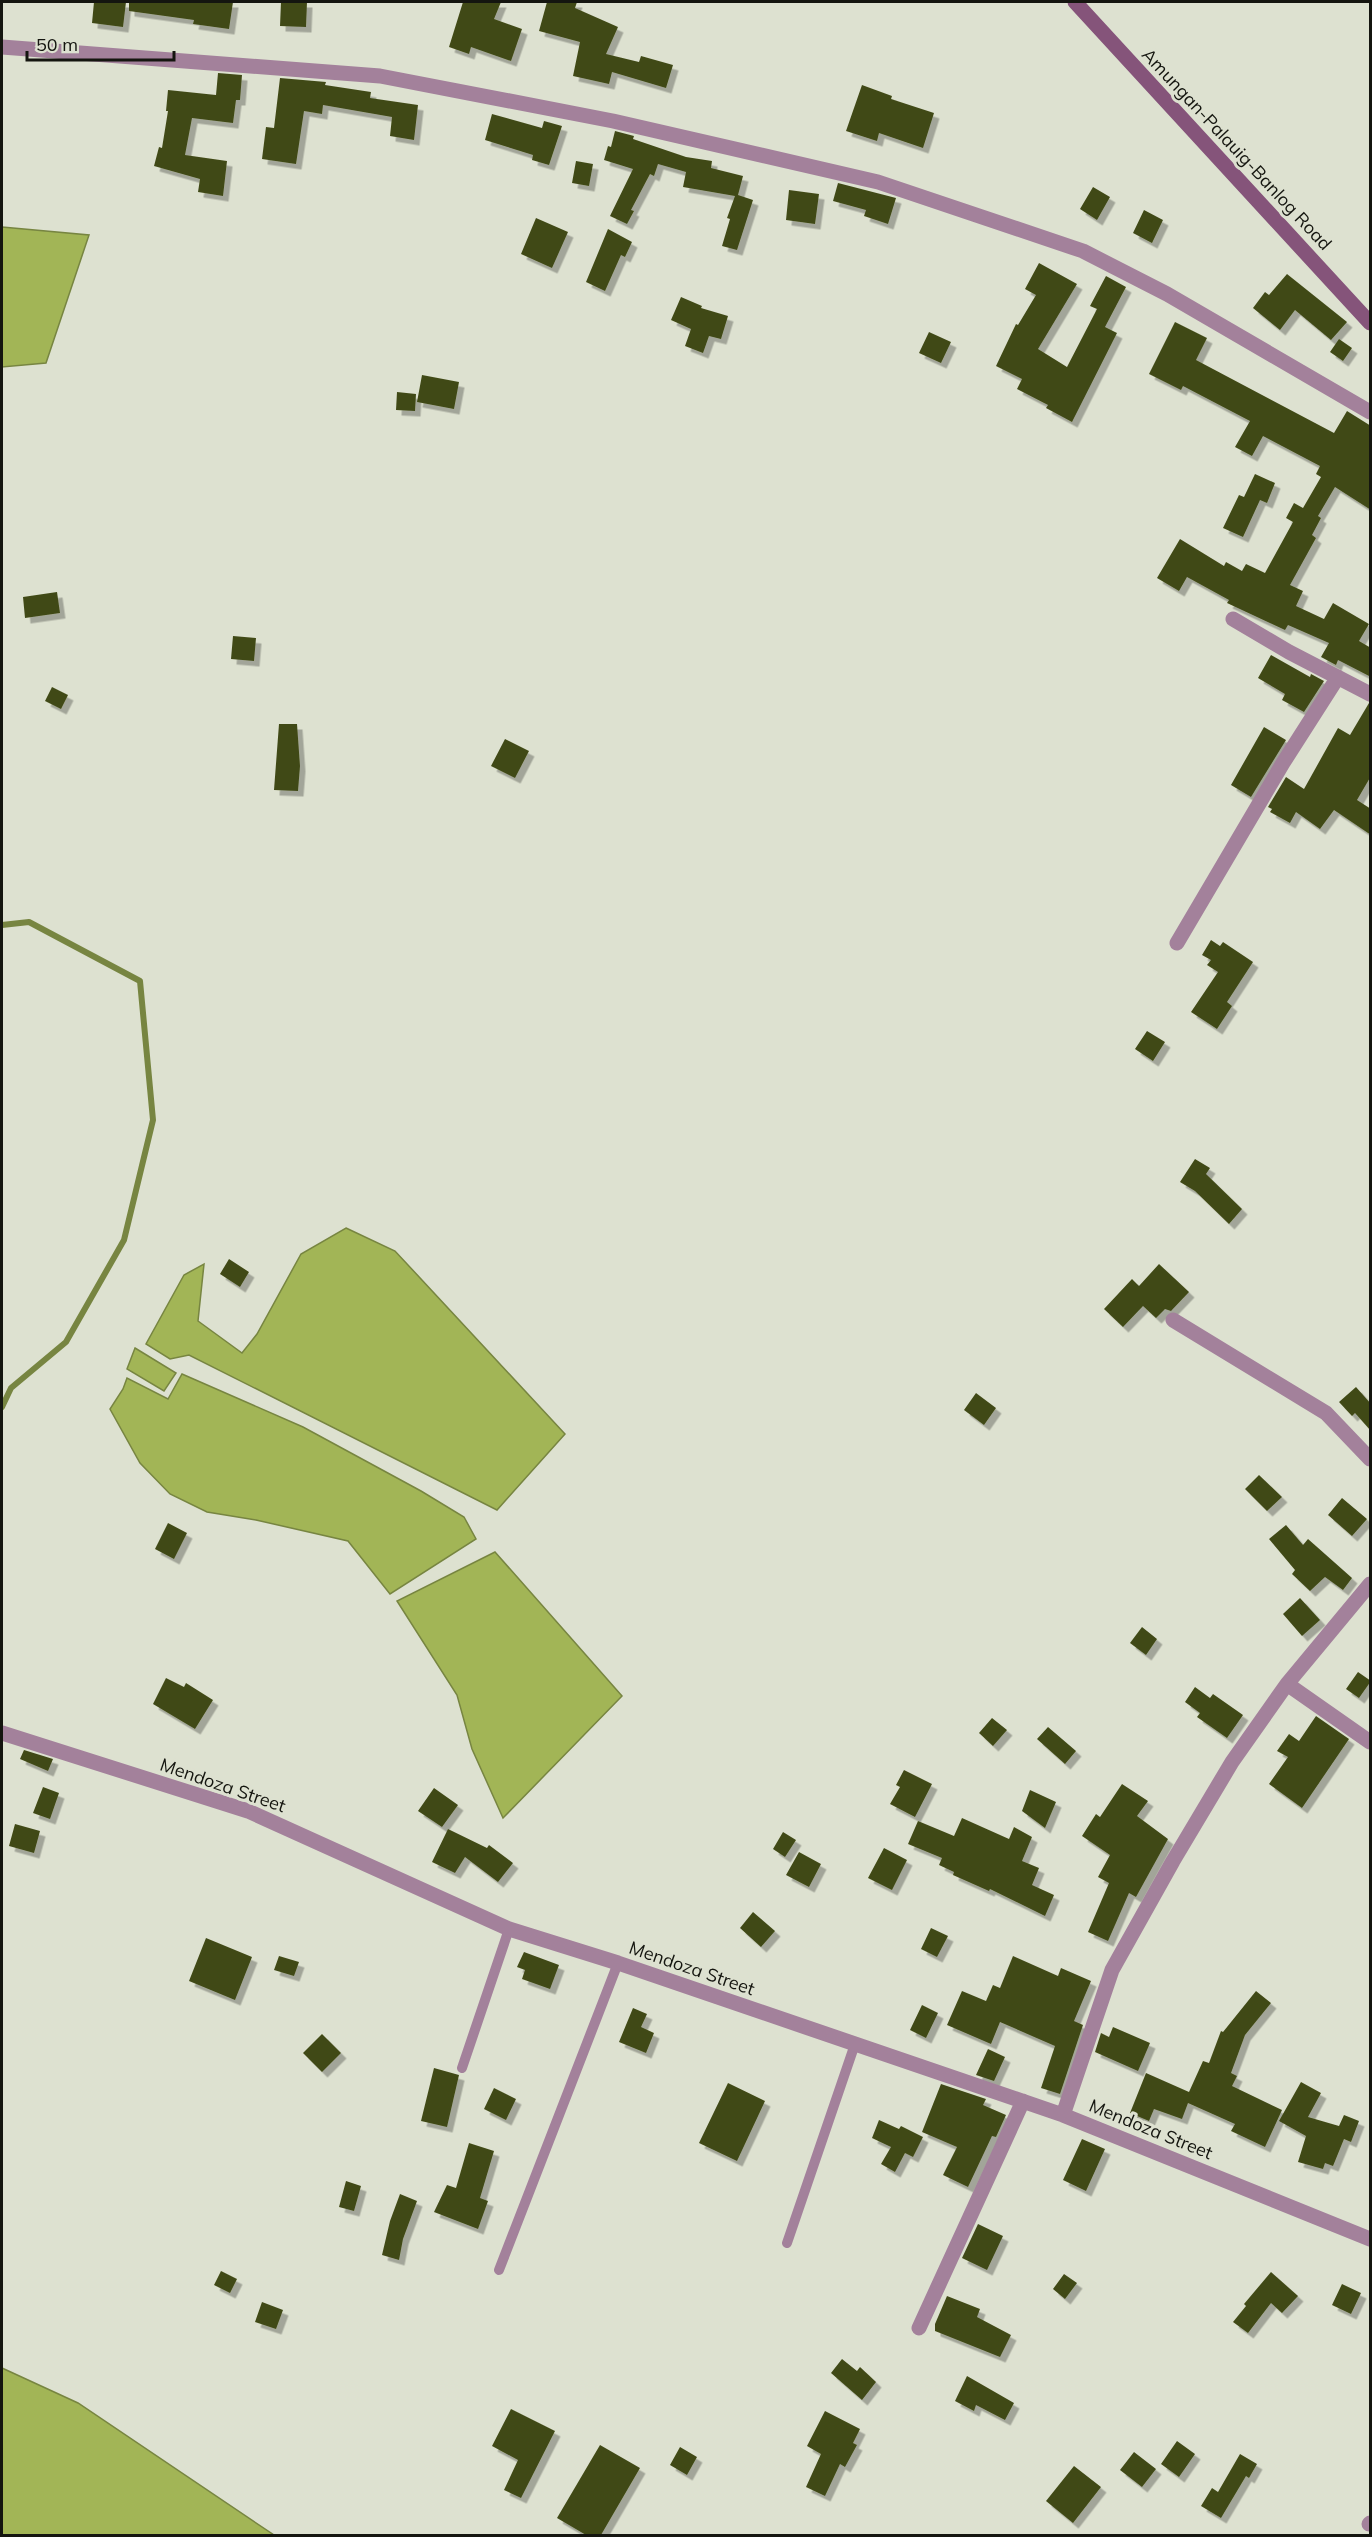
<svg xmlns="http://www.w3.org/2000/svg" width="1372" height="2537" font-family="Mulish,sans-serif">
  <defs>
    <filter id="shadow"><feDropShadow dx="5.5" dy="5.5" stdDeviation="0" flood-color="#0004"/></filter>
  </defs>
  <rect width="100%" height="100%" fill="#dde1d0"/>
  <path fill="#a2b556" stroke="#778541" stroke-width="1.5" d="M 2,227 L 89,235 L 46,363 L 2,367 Z
    M 346,1228 L 395,1251 L 565,1434 L 497,1510 L 189,1355 L 170,1359 L 146,1344 L 184,1275 L 204,1264 L 198,1321 L 242,1353 L 257,1334 L 301,1254 Z
    M 135,1348 L 176,1373 L 164,1391 L 127,1369 Z
    M 182,1374 L 303,1427 L 421,1491 L 464,1517 L 476,1539 L 390,1594 L 348,1541 L 256,1520 L 207,1512 L 170,1494 L 140,1463 L 110,1409 L 123,1389 L 127,1378 L 168,1399 Z
    M 495,1552 L 622,1696 L 503,1818 L 472,1749 L 457,1695 L 397,1601 Z
    M 2,2368 L 78,2403 L 274,2535 L 2,2535 Z"/>
  <g fill="none" stroke-linecap="round" stroke-linejoin="round">
    <path stroke="#778541" stroke-width="6" d="M 2,925 L 29,922 L 140,981 L 153,1120 L 124,1240 L 66,1342 L 11,1388 L 2,1407"/>
  </g>
  <path fill="#414a17" filter="url(#shadow)" d="M 94,2 L 126,2 L 123,27 L 92,23 Z
    M 129,2 L 233,2 L 229,29 L 193,24 L 194,20 L 129,11 Z
    M 281,2 L 307,2 L 306,27 L 280,26 Z
    M 463,2 L 501,2 L 494,19 L 522,29 L 511,61 L 471,47 L 469,54 L 449,47 Z
    M 547,2 L 577,2 L 575,8 L 618,27 L 606,54 L 639,62 L 641,56 L 673,65 L 666,88 L 612,72 L 609,84 L 573,76 L 580,42 L 539,31 Z
    M 218,73 L 242,75 L 240,100 L 236,100 L 233,123 L 192,118 L 185,155 L 227,161 L 223,196 L 198,192 L 200,179 L 154,166 L 159,147 L 162,148 L 168,111 L 166,111 L 168,90 L 216,95 Z
    M 280,78 L 326,82 L 325,85 L 371,92 L 370,98 L 418,105 L 414,140 L 390,136 L 392,117 L 323,105 L 322,114 L 304,111 L 296,164 L 262,159 L 266,127 L 274,128 Z
    M 862,85 L 892,96 L 891,99 L 934,113 L 923,148 L 879,133 L 877,141 L 846,131 Z
    M 492,114 L 542,128 L 544,121 L 562,126 L 549,165 L 532,160 L 533,155 L 485,140 Z
    M 615,131 L 634,136 L 633,139 L 686,157 L 712,161 L 711,168 L 743,176 L 738,195 L 753,200 L 737,250 L 722,246 L 730,219 L 727,218 L 735,196 L 683,187 L 686,172 L 658,164 L 654,176 L 650,174 L 631,210 L 634,211 L 627,224 L 610,216 L 633,169 L 604,160 L 608,146 L 611,147 Z
    M 576,161 L 593,164 L 589,186 L 572,183 Z
    M 838,183 L 896,198 L 888,224 L 864,216 L 866,210 L 833,201 Z
    M 1093,187 L 1110,197 L 1097,220 L 1080,209 Z
    M 789,190 L 819,194 L 815,224 L 786,220 Z
    M 1144,210 L 1163,220 L 1152,243 L 1133,233 Z
    M 536,218 L 568,232 L 552,268 L 521,254 Z
    M 608,229 L 632,242 L 625,257 L 621,255 L 605,291 L 586,282 Z
    M 1039,263 L 1077,284 L 1038,349 L 1067,367 L 1097,309 L 1090,306 L 1106,276 L 1126,287 L 1105,327 L 1117,333 L 1072,422 L 1046,408 L 1048,405 L 1017,389 L 1022,379 L 996,366 L 1016,324 L 1018,325 L 1036,295 L 1025,289 Z
    M 1287,274 L 1347,322 L 1331,340 L 1295,310 L 1280,330 L 1253,308 L 1265,292 L 1269,295 Z
    M 681,297 L 702,306 L 701,308 L 728,316 L 721,339 L 709,336 L 703,353 L 685,346 L 691,329 L 671,320 Z
    M 1175,322 L 1207,338 L 1196,360 L 1334,433 L 1347,411 L 1371,426 L 1371,510 L 1335,487 L 1318,516 L 1321,518 L 1312,535 L 1316,538 L 1290,585 L 1303,591 L 1296,606 L 1324,619 L 1333,603 L 1369,624 L 1359,641 L 1371,648 L 1371,677 L 1338,660 L 1336,665 L 1321,657 L 1329,643 L 1288,625 L 1285,630 L 1227,603 L 1229,600 L 1187,577 L 1179,591 L 1157,578 L 1180,539 L 1224,566 L 1226,562 L 1242,571 L 1246,564 L 1265,573 L 1293,522 L 1286,518 L 1294,503 L 1303,508 L 1321,477 L 1316,474 L 1320,466 L 1263,436 L 1252,456 L 1235,447 L 1250,421 L 1183,386 L 1181,390 L 1149,374 Z
    M 929,332 L 951,342 L 941,363 L 919,353 Z
    M 1339,339 L 1352,348 L 1343,361 L 1330,352 Z
    M 422,375 L 459,382 L 454,409 L 417,402 Z
    M 397,392 L 416,394 L 415,411 L 396,410 Z
    M 1255,474 L 1275,483 L 1267,503 L 1260,500 L 1243,537 L 1223,528 L 1239,495 L 1244,497 Z
    M 57,592 L 60,613 L 25,618 L 23,597 Z
    M 233,636 L 256,638 L 254,661 L 231,659 Z
    M 1271,655 L 1310,677 L 1311,674 L 1324,681 L 1304,712 L 1282,700 L 1285,694 L 1258,678 Z
    M 52,687 L 68,695 L 61,709 L 45,701 Z
    M 1369,703 L 1371,704 L 1371,776 L 1357,800 L 1371,809 L 1371,835 L 1334,810 L 1320,829 L 1296,812 L 1290,823 L 1270,812 L 1272,809 L 1268,807 L 1286,777 L 1304,789 L 1338,728 L 1350,735 Z
    M 279,724 L 297,724 L 300,766 L 298,791 L 274,790 Z
    M 1264,727 L 1286,740 L 1251,797 L 1231,785 Z
    M 505,739 L 529,751 L 515,778 L 491,766 Z
    M 1211,940 L 1220,946 L 1223,942 L 1253,962 L 1227,1002 L 1232,1006 L 1217,1029 L 1191,1012 L 1218,972 L 1207,965 L 1211,960 L 1202,955 Z
    M 1147,1031 L 1165,1042 L 1153,1061 L 1135,1049 Z
    M 1195,1159 L 1210,1168 L 1206,1174 L 1242,1209 L 1229,1224 L 1195,1191 L 1180,1182 Z
    M 229,1259 L 249,1272 L 240,1287 L 220,1274 Z
    M 1159,1264 L 1189,1292 L 1171,1311 L 1165,1309 L 1156,1318 L 1143,1306 L 1123,1327 L 1104,1309 L 1132,1279 L 1139,1286 Z
    M 1356,1387 L 1371,1404 L 1371,1431 L 1355,1413 L 1352,1416 L 1339,1402 Z
    M 976,1393 L 996,1408 L 984,1425 L 964,1410 Z
    M 1259,1475 L 1282,1497 L 1267,1511 L 1245,1489 Z
    M 1342,1498 L 1367,1519 L 1352,1536 L 1328,1515 Z
    M 168,1523 L 187,1533 L 174,1559 L 155,1549 Z
    M 1286,1525 L 1303,1545 L 1308,1539 L 1352,1578 L 1343,1590 L 1325,1577 L 1310,1591 L 1292,1574 L 1295,1570 L 1269,1539 Z
    M 1300,1598 L 1320,1620 L 1302,1636 L 1283,1614 Z
    M 1142,1627 L 1157,1639 L 1146,1655 L 1130,1643 Z
    M 1358,1672 L 1371,1681 L 1359,1698 L 1346,1689 Z
    M 166,1678 L 184,1687 L 186,1683 L 213,1700 L 195,1729 L 153,1704 Z
    M 1195,1687 L 1210,1698 L 1213,1694 L 1243,1715 L 1227,1738 L 1197,1717 L 1200,1713 L 1185,1702 Z
    M 1316,1716 L 1349,1739 L 1302,1808 L 1269,1784 L 1288,1757 L 1277,1751 L 1289,1734 L 1299,1741 Z
    M 992,1718 L 1007,1730 L 993,1746 L 979,1733 Z
    M 1048,1727 L 1076,1751 L 1065,1764 L 1037,1739 Z
    M 24,1750 L 53,1759 L 48,1771 L 20,1759 Z
    M 904,1770 L 932,1784 L 915,1817 L 890,1804 L 900,1787 L 896,1785 Z
    M 1122,1784 L 1148,1801 L 1137,1816 L 1168,1839 L 1136,1897 L 1129,1893 L 1108,1941 L 1088,1932 L 1109,1883 L 1098,1877 L 1110,1855 L 1082,1836 L 1096,1814 L 1100,1817 Z
    M 43,1787 L 59,1793 L 50,1819 L 33,1813 Z
    M 434,1788 L 458,1805 L 442,1827 L 418,1811 Z
    M 1030,1790 L 1056,1802 L 1045,1828 L 1022,1811 Z
    M 962,1818 L 1009,1839 L 1014,1827 L 1032,1837 L 1022,1861 L 1039,1868 L 1032,1885 L 1054,1895 L 1045,1916 L 990,1889 L 989,1891 L 953,1875 L 954,1872 L 939,1865 L 942,1858 L 908,1844 L 918,1821 L 954,1836 Z
    M 15,1824 L 40,1831 L 34,1853 L 9,1846 Z
    M 448,1829 L 487,1848 L 489,1845 L 513,1863 L 498,1882 L 465,1857 L 455,1873 L 432,1862 Z
    M 783,1832 L 796,1840 L 785,1857 L 773,1849 Z
    M 884,1848 L 907,1860 L 892,1890 L 868,1878 Z
    M 799,1852 L 821,1864 L 809,1887 L 786,1875 Z
    M 753,1912 L 775,1931 L 761,1947 L 740,1928 Z
    M 931,1928 L 948,1936 L 937,1957 L 921,1949 Z
    M 206,1938 L 252,1957 L 235,2000 L 189,1981 Z
    M 524,1952 L 559,1965 L 550,1989 L 522,1979 L 525,1970 L 517,1967 Z
    M 279,1956 L 299,1962 L 294,1976 L 274,1970 Z
    M 1013,1956 L 1058,1976 L 1061,1968 L 1091,1981 L 1074,2021 L 1083,2025 L 1060,2094 L 1041,2088 L 1055,2046 L 1000,2022 L 991,2044 L 947,2025 L 962,1991 L 986,2001 L 993,1985 L 1000,1988 Z
    M 1256,1991 L 1271,2003 L 1245,2035 L 1231,2073 L 1237,2076 L 1232,2086 L 1282,2110 L 1265,2147 L 1231,2131 L 1235,2124 L 1188,2103 L 1182,2119 L 1154,2109 L 1149,2121 L 1130,2113 L 1146,2073 L 1189,2092 L 1203,2061 L 1209,2063 L 1221,2031 L 1223,2032 Z
    M 922,2005 L 938,2013 L 926,2038 L 910,2030 Z
    M 633,2008 L 647,2014 L 641,2027 L 654,2033 L 646,2053 L 619,2042 Z
    M 1113,2027 L 1150,2043 L 1138,2071 L 1095,2052 L 1101,2033 L 1109,2037 Z
    M 322,2034 L 341,2053 L 322,2072 L 303,2053 Z
    M 988,2049 L 1005,2057 L 994,2081 L 976,2075 Z
    M 434,2068 L 459,2075 L 447,2127 L 421,2121 Z
    M 1301,2082 L 1321,2093 L 1308,2117 L 1339,2126 L 1344,2115 L 1359,2121 L 1351,2142 L 1344,2139 L 1333,2166 L 1325,2163 L 1323,2169 L 1298,2162 L 1306,2136 L 1279,2121 Z
    M 728,2083 L 765,2101 L 737,2161 L 699,2143 Z
    M 941,2084 L 986,2099 L 983,2105 L 1006,2115 L 996,2137 L 992,2136 L 968,2187 L 943,2175 L 957,2147 L 922,2132 Z
    M 494,2088 L 516,2099 L 506,2120 L 484,2109 Z
    M 879,2120 L 899,2129 L 901,2126 L 923,2137 L 913,2157 L 905,2153 L 895,2172 L 881,2164 L 891,2147 L 872,2138 Z
    M 1082,2139 L 1105,2149 L 1086,2191 L 1063,2180 Z
    M 469,2143 L 494,2151 L 480,2198 L 488,2201 L 478,2229 L 434,2212 L 447,2185 L 456,2188 Z
    M 346,2181 L 361,2186 L 354,2211 L 339,2207 Z
    M 400,2194 L 417,2201 L 403,2239 L 399,2260 L 382,2255 L 390,2221 Z
    M 978,2224 L 1003,2236 L 987,2270 L 962,2258 Z
    M 221,2271 L 237,2279 L 230,2293 L 214,2285 Z
    M 1271,2272 L 1298,2296 L 1282,2313 L 1271,2303 L 1248,2333 L 1233,2322 L 1246,2306 L 1244,2304 Z
    M 1064,2274 L 1077,2283 L 1065,2299 L 1053,2289 Z
    M 1342,2284 L 1361,2293 L 1351,2314 L 1332,2305 Z
    M 947,2296 L 980,2309 L 977,2317 L 1011,2335 L 1000,2357 L 935,2331 L 935,2324 Z
    M 262,2302 L 283,2310 L 276,2329 L 255,2322 Z
    M 842,2359 L 857,2371 L 860,2367 L 876,2382 L 862,2400 L 831,2373 Z
    M 967,2376 L 1014,2403 L 1005,2420 L 976,2405 L 974,2411 L 955,2401 Z
    M 511,2409 L 555,2431 L 521,2498 L 504,2490 L 518,2460 L 492,2446 Z
    M 825,2411 L 860,2429 L 853,2443 L 857,2445 L 845,2467 L 840,2464 L 825,2496 L 806,2487 L 821,2454 L 807,2446 Z
    M 1177,2441 L 1195,2454 L 1179,2477 L 1161,2464 Z
    M 600,2445 L 640,2468 L 601,2535 L 586,2535 L 557,2518 Z
    M 680,2447 L 697,2457 L 687,2475 L 670,2465 Z
    M 1134,2452 L 1156,2469 L 1142,2487 L 1120,2470 Z
    M 1240,2454 L 1257,2464 L 1249,2478 L 1246,2476 L 1221,2518 L 1201,2506 L 1212,2488 L 1218,2492 Z
    M 1074,2466 L 1101,2487 L 1073,2523 L 1046,2501 Z"/>
  <g fill="none" stroke-linecap="round" stroke-linejoin="round">
    <path stroke="#a3819b" stroke-width="10" d="M 462,2068 L 509,1929
      M 787,2243 L 855,2044
      M 499,2270 L 618,1963"/>
    <path stroke="#a3819b" stroke-width="15" d="M 1233,619 L 1289,652 L 1370,694
      M 1177,943 L 1283,763 L 1338,677
      M 1173,1320 L 1326,1413 L 1370,1459
      M 1287,1684 L 1370,1742
      M 2,1733 L 248,1811 L 509,1929 L 618,1963 L 1063,2115 L 1370,2239
      M 1063,2115 L 1112,1970 L 1173,1861 L 1232,1762 L 1287,1684 L 1370,1584
      M 919,2328 L 1023,2101
      M 1369,2524 L 1370,2523"/>
    <path stroke="#a3819b" stroke-width="15" d="M 2,47 L 380,76 L 613,121 L 878,182 L 1083,251 L 1167,294 L 1370,412"/>
    <path stroke="#85547a" stroke-width="15" d="M 1075,2 L 1370,323"/>
  </g>
  <g text-anchor="middle" dominant-baseline="central" stroke-width="6" stroke-linejoin="round" paint-order="stroke">
    <g font-size="18" fill="#14150f" stroke="#dde1d0">
      <text transform="translate(1237 149) rotate(47)">Amungan-Palauig-Banlog Road</text>
      <text transform="translate(223 1785) rotate(19)">Mendoza Street</text>
      <text transform="translate(692 1968) rotate(19)">Mendoza Street</text>
      <text transform="translate(1151 2129) rotate(22)">Mendoza Street</text>
    </g>
  </g>
  <rect width="1372" height="2537" fill="none" stroke="#14150f" stroke-width="6"/>
  <path d="M27 51v9h147v-9" fill="none" stroke="#14150f" stroke-width="3"/>
  <text x="36" y="51" font-size="18" fill="#14150f" stroke="#dde1d0" stroke-width="4.5" paint-order="stroke">50 m</text>
</svg>
